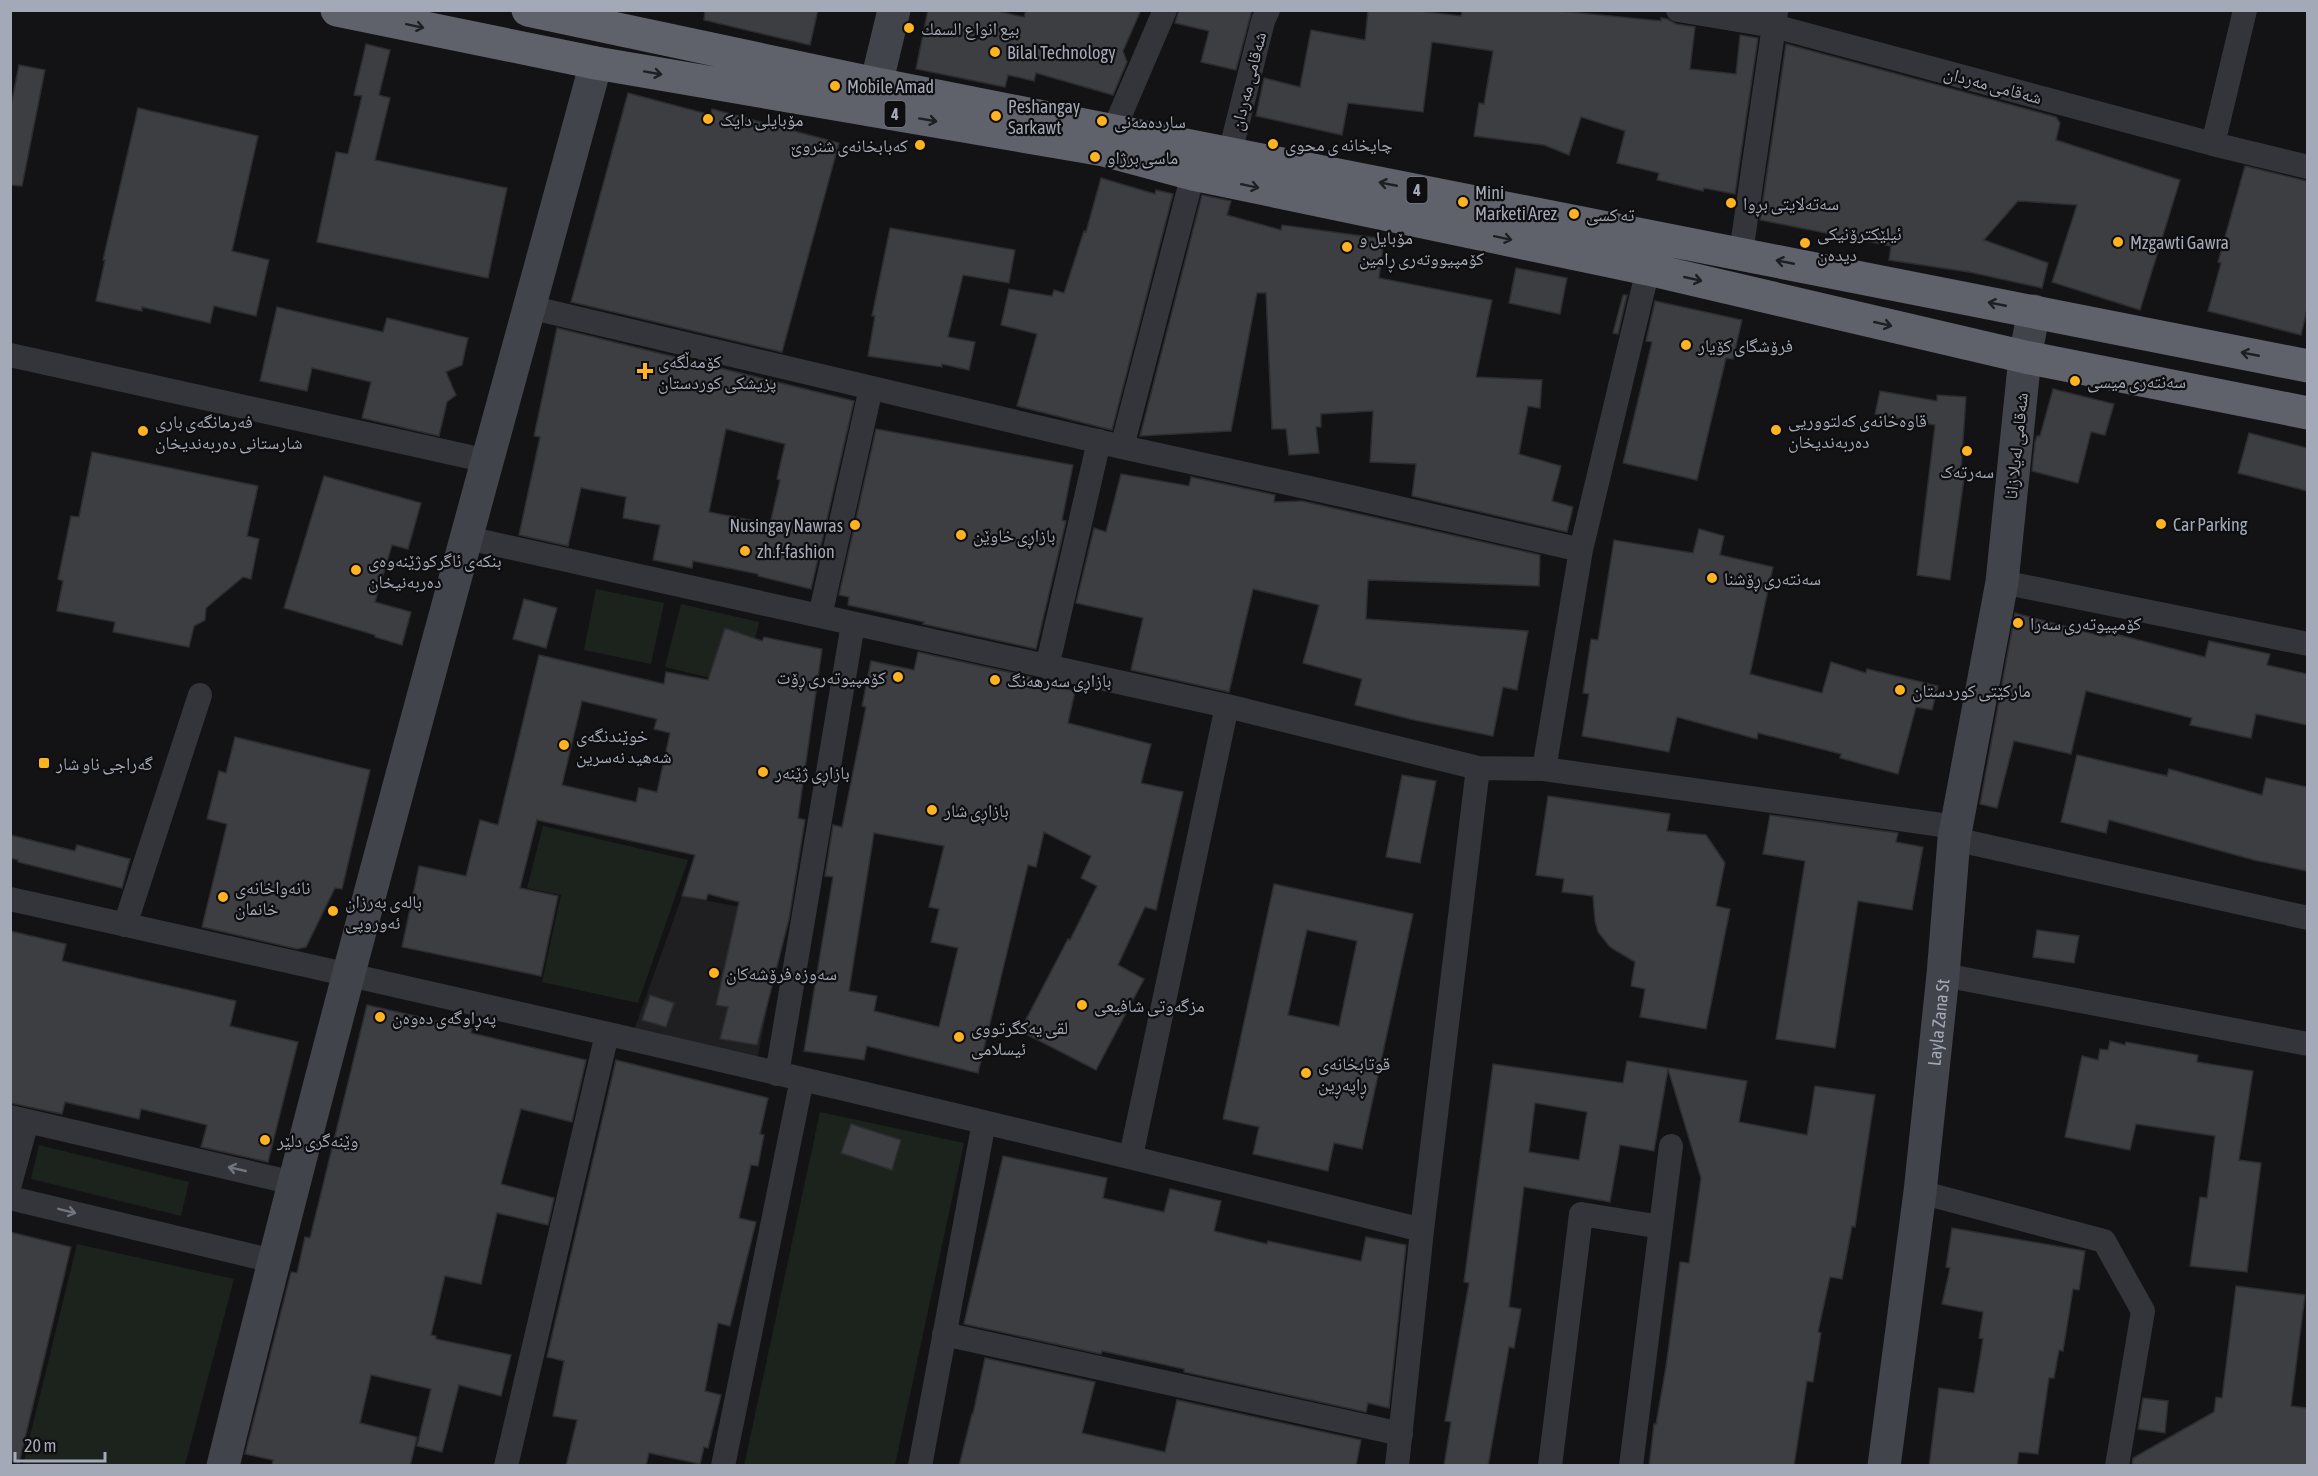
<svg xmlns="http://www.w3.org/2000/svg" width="2318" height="1476" font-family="'Asap Condensed','Noto Naskh Arabic',sans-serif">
  <rect width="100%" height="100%" fill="#131315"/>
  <path fill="#1f1f22" d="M 682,896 L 785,915 L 757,1061 L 634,1030 Z"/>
  <path fill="#1b231c" d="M 596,589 L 664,603 L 651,664 L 584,650 Z
    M 681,604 L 759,622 L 744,686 L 665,667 Z
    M 543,826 L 688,860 L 638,1003 L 542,982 L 561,895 L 527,888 Z
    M 820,1112 L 964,1143 L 895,1465 L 744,1466 Z
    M 39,1145 L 189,1182 L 181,1216 L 31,1179 Z
    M 77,1244 L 234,1279 L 185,1465 L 23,1465 Z"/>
  <path fill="#3c3e42" stroke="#2d2d31" stroke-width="1.5" fill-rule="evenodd" d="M 705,10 L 818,10 L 810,45 L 704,20 Z
    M 928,10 L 993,10 L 1024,17 L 1026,10 L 1141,10 L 1123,51 L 1127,62 L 1113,95 L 1036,73 L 1034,81 L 1008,75 L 1005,87 L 916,69 Z
    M 1179,10 L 1252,10 L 1236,70 L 1201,62 L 1209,31 L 1175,23 Z
    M 1368,10 L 1411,10 L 1461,16 L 1462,10 L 1550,10 L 1661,21 L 1661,18 L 1667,19 L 1676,24 L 1695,27 L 1690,69 L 1736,74 L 1740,35 L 1758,38 L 1735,194 L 1704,188 L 1703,191 L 1657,180 L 1659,173 L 1617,163 L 1625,131 L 1581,117 L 1569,155 L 1544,145 L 1474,136 L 1479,103 L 1484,104 L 1493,51 L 1432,42 L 1423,112 L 1348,103 L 1342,135 L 1256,116 L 1264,78 L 1300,87 L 1311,30 L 1365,40 Z
    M 366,44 L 390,50 L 379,95 L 390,98 L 375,160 L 507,188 L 488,278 L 317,242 L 336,152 L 348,154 L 362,96 L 354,95 Z
    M 1786,44 L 2056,117 L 2060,123 L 2056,140 L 2180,180 L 2140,310 L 2052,282 L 2077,205 L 2018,201 L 1984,240 L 2048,263 L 2042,288 L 1969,272 L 1889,260 L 1891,246 L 1760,220 Z
    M 19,65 L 45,70 L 22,186 L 10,185 L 10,110 Z
    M 628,93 L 711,115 L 712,109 L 839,143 L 782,352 L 571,302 Z
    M 138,108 L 258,136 L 232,251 L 269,260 L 256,316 L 214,306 L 210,323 L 142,307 L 142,311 L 96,301 L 105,260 L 103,260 Z
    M 2245,166 L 2307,181 L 2307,309 L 2301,335 L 2208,311 L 2221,263 L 2218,262 Z
    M 1101,178 L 1155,194 L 1156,190 L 1173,194 L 1112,430 L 1017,406 L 1037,334 L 1001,325 L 1009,289 L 1052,296 L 1054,290 L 1064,293 L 1084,231 L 1086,232 Z
    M 1202,195 L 1231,201 L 1227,215 L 1281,230 L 1282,225 L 1384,239 L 1379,278 L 1492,300 L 1476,377 L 1542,380 L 1540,408 L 1528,406 L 1519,454 L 1561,466 L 1552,501 L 1573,507 L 1567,532 L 1412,496 L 1416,464 L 1370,462 L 1373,411 L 1321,414 L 1321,427 L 1316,427 L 1319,453 L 1289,455 L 1286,429 L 1272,429 L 1266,293 L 1257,293 L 1231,431 L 1140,436 Z
    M 890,228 L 1015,250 L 1009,283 L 963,275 L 948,337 L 975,342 L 969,370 L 942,364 L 942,367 L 868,356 L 875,316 L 872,316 Z
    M 1516,268 L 1567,278 L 1560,314 L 1509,303 Z
    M 1623,295 L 1627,295 L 1618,334 L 1613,333 Z
    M 1655,301 L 1742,320 L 1733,359 L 1726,358 L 1697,480 L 1623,463 L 1652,342 L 1646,341 Z
    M 277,307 L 383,332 L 387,318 L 468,338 L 462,365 L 446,372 L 456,395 L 447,402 L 439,436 L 362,418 L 371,382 L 312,368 L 307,391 L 260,381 Z
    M 557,328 L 854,401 L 811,589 L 758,576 L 758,574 L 693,561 L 692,568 L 653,560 L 660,525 L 623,518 L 626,497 L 581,488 L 568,546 L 519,535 L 540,437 L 534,436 ZM 726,429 L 785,444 L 777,479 L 780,480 L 770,524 L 709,512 Z
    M 2053,389 L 2114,404 L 2105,435 L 2091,432 L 2078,483 L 2032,471 L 2035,442 L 2037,436 L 2040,436 Z
    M 1880,391 L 1937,401 L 1937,395 L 1966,397 L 1961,470 L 1965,471 L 1950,580 L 1917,575 L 1935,425 L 1875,414 Z
    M 876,429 L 1073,465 L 1062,520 L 1066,521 L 1036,649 L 923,624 L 924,622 L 848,605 L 849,597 L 839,595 Z
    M 2249,433 L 2307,448 L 2307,491 L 2238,473 Z
    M 92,452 L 258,486 L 247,536 L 259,539 L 251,579 L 243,577 L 206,608 L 205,620 L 194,626 L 189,647 L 113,632 L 115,622 L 57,611 L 63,581 L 58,579 L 71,516 L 79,517 Z
    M 1121,474 L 1189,486 L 1191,477 L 1275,495 L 1274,502 L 1302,501 L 1540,555 L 1539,586 L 1368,580 L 1366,619 L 1528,631 L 1517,690 L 1503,687 L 1493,736 L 1414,720 L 1355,705 L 1362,679 L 1303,663 L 1319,605 L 1253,589 L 1229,692 L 1131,670 L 1143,618 L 1076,603 L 1094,528 L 1106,532 Z
    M 324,476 L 421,503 L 408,549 L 392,545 L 375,602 L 411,612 L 402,645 L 375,637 L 375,635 L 284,608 Z
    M 1699,529 L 1724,536 L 1720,555 L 1773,567 L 1750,674 L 1822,693 L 1831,662 L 1866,673 L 1867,669 L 1938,686 L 1932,710 L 1916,707 L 1898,774 L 1840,758 L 1841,754 L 1758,733 L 1757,739 L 1677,717 L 1669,752 L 1582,736 L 1589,694 L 1583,693 L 1591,639 L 1598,640 L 1614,540 L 1693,553 Z
    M 524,599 L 557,608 L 546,648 L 513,639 Z
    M 2015,613 L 2105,637 L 2107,632 L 2205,657 L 2209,641 L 2270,654 L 2267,665 L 2307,674 L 2307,725 L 2256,714 L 2251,738 L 2190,725 L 2192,718 L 2086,691 L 2071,754 L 2014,741 L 1997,808 L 1980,804 Z
    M 725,628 L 762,641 L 764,637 L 822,649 L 798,818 L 805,820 L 789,919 L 757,1045 L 720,1039 L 728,1007 L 716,1005 L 739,902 L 708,894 L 706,900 L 682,896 L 695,855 L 537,820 L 520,888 L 558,896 L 541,976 L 402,947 L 419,866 L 466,876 L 480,820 L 498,825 L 539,655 L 664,684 L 666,672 L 708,680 ZM 582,701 L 657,719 L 654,729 L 670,733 L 657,792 L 639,788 L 636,802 L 562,785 Z
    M 918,652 L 1031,677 L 1030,682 L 1075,691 L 1068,723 L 1151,744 L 1141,783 L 1183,792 L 1156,910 L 1145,907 L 1118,965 L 1144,979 L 1096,1070 L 1020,1031 L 1068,939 L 1070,940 L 1097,886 L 1081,878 L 1091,856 L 1044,832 L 1036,867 L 1028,865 L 978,1073 L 867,1046 L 864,1060 L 804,1051 L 833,877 L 825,876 L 833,825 L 842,827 L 866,707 L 862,706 L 871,661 L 914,670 ZM 874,833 L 944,846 L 929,907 L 939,909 L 931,942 L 958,948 L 939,1027 L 874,1011 L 877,996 L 849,991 Z
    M 235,737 L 370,770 L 342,889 L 335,888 L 306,947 L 297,949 L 202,927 L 227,824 L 207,819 L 219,771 L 226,773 Z
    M 2077,755 L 2167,776 L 2169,769 L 2262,795 L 2266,778 L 2307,787 L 2307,871 L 2254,860 L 2109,820 L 2106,833 L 2061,822 Z
    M 1402,775 L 1436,781 L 1420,863 L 1386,857 Z
    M 1548,796 L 1670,814 L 1667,831 L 1706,835 L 1725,863 L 1716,906 L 1730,909 L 1706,1029 L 1640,1017 L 1645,989 L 1631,986 L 1635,962 L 1610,947 L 1598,932 L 1595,921 L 1593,896 L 1562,892 L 1564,879 L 1536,875 Z
    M 1770,815 L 1898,833 L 1896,842 L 1923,847 L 1912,910 L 1858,901 L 1835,1048 L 1776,1039 L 1805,861 L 1763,854 Z
    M 10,835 L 75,851 L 77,845 L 130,859 L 122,888 L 18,862 L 18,860 L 10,858 Z
    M 1274,884 L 1413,914 L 1362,1149 L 1334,1143 L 1328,1171 L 1253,1154 L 1259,1127 L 1223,1119 ZM 1307,930 L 1357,941 L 1339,1026 L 1288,1015 Z
    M 2037,930 L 2079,936 L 2074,963 L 2033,957 Z
    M 10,931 L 66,944 L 62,961 L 236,1001 L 230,1026 L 298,1042 L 268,1162 L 201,1147 L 207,1125 L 141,1109 L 139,1119 L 65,1102 L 62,1114 L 10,1103 Z
    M 650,995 L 674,1003 L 666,1027 L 642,1020 Z
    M 367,1005 L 472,1029 L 471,1033 L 586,1060 L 572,1122 L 521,1109 L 501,1184 L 554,1198 L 548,1225 L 497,1213 L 481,1284 L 445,1276 L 431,1335 L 436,1336 L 436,1339 L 511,1355 L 501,1396 L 459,1385 L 442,1452 L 417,1446 L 431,1389 L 371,1375 L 360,1423 L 417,1437 L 410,1466 L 272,1466 L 273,1460 L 245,1454 L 291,1272 L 297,1273 L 305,1237 L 310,1238 Z
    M 2110,1041 L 2125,1045 L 2126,1042 L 2198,1055 L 2197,1062 L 2253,1071 L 2239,1160 L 2261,1163 L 2247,1272 L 2190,1266 L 2200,1197 L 2207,1198 L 2215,1136 L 2136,1124 L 2130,1150 L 2065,1137 L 2082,1056 L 2098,1060 L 2100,1049 L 2108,1050 Z
    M 616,1060 L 768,1098 L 760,1134 L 764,1135 L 758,1166 L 751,1165 L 739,1218 L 756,1222 L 730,1326 L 718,1323 L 705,1391 L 721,1395 L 708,1448 L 704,1447 L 700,1464 L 649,1453 L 646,1466 L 566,1466 L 577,1420 L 553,1416 L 564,1361 L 547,1357 Z
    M 1627,1061 L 1747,1081 L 1739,1122 L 1807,1135 L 1815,1086 L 1875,1095 L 1855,1227 L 1852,1226 L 1842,1279 L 1830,1277 L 1818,1332 L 1821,1333 L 1813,1382 L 1807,1381 L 1794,1466 L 1649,1466 L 1654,1424 L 1656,1424 L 1666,1367 L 1680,1262 L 1689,1263 L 1701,1178 L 1668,1069 L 1654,1151 L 1620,1145 L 1610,1202 L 1524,1187 L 1509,1307 L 1521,1309 L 1514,1348 L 1509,1347 L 1488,1466 L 1444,1466 L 1451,1422 L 1445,1421 L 1469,1283 L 1464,1282 L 1493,1064 L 1623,1083 ZM 1535,1103 L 1587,1112 L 1579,1160 L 1529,1152 Z
    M 851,1124 L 901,1140 L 892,1170 L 841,1153 Z
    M 1003,1156 L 1107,1178 L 1103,1198 L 1164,1212 L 1170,1189 L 1221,1201 L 1214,1231 L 1267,1244 L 1268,1241 L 1361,1261 L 1366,1237 L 1406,1245 L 1389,1408 L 1368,1403 L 1366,1412 L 1184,1372 L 1184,1369 L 1102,1351 L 1101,1354 L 964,1324 Z
    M 1952,1228 L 2085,1251 L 2079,1290 L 2073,1289 L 2063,1351 L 2059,1350 L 2054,1378 L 2049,1378 L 2038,1454 L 2019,1452 L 2017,1466 L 1929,1466 L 1939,1388 L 1974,1393 L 1983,1339 L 1979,1338 L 1983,1312 L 1942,1304 L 1950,1268 L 1946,1267 Z
    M 10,1232 L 71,1247 L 19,1463 L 10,1461 Z
    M 2236,1286 L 2305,1295 L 2291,1406 L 2307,1408 L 2307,1466 L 2132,1466 L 2133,1458 L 2214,1412 L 2216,1397 L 2222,1398 Z
    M 985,1358 L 1095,1382 L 1082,1433 L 1165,1452 L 1177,1400 L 1361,1440 L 1356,1466 L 959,1466 L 972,1414 L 973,1414 Z
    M 2143,1398 L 2168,1401 L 2165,1433 L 2138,1429 Z"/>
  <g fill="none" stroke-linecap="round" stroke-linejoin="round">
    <path stroke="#33353a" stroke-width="24" d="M 1678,10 L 1774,26 L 2213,144 L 2308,167
      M 1114,129 L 1165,10
      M 2213,144 L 2245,10
      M 1230,153 L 1263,21 L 1268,10
      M 1741,253 L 1776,12
      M 529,307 L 1122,447 L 1351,497 L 1581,550
      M 10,355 L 488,461
      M 1122,447 L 1193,174
      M 467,538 L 1227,706 L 1478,768 L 1544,769 L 1956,827
      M 2002,582 L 2308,644
      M 820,616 L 871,388
      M 1047,667 L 1099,441
      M 1544,769 L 1581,550 L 1648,269
      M 1954,839 L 2308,918
      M 10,899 C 482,1004 954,1111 1422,1230
      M 125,925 L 200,695
      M 1943,975 L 2308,1044
      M 777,1074 L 853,624
      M 10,1117 L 294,1183
      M 1131,1156 L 1227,706
      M 10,1184 L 27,1121
      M 1920,1192 L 2104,1241 L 2143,1311 L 2117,1466
      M 10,1198 L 273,1261
      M 944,1334 L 1401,1434
      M 506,1466 L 607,1034
      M 723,1466 L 802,1079
      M 920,1466 L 984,1122
      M 1397,1466 L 1422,1230 L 1478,768
      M 1550,1466 L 1581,1214 L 1661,1227
      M 1631,1466 L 1671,1146"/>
    <g stroke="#41444a" stroke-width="33">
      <path d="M 870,110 L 894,10"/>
      <path d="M 223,1466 C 338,996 469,530 596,63"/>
      <path id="s1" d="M 1884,1466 L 1920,1192 L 1943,975 L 1954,839 L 2002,582 L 2025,357 L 2034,311"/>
    </g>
    <path stroke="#5f626b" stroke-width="33" d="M 337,10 L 596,63 L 1104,150 L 1193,174 L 1648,269 L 2025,357 L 2308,413
      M 528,10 L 876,84 L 2308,366"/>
  </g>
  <defs><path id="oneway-shaft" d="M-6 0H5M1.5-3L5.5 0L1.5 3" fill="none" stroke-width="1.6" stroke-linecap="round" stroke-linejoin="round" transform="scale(1.5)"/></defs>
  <g stroke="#1e1f22">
    <use href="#oneway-shaft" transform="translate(415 26) rotate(12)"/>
    <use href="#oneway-shaft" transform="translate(653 73) rotate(10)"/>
    <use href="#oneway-shaft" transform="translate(928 120) rotate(10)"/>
    <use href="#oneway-shaft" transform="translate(1388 184) rotate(-169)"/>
    <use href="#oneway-shaft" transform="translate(1250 186) rotate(12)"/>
    <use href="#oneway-shaft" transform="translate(1503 238) rotate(12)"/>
    <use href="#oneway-shaft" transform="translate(1785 262) rotate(-169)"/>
    <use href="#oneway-shaft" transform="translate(1693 279) rotate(13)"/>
    <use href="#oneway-shaft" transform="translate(1997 304) rotate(-169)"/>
    <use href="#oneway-shaft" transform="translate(1883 324) rotate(13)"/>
    <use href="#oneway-shaft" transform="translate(2250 354) rotate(-169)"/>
  </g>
  <g stroke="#71757e">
    <use href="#oneway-shaft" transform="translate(237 1169) rotate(-167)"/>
    <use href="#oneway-shaft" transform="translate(67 1211) rotate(14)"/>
  </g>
  <g fill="#ffb321" stroke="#0e0e10" stroke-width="2">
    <circle cx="909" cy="28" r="6"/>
    <circle cx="995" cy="52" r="6"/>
    <circle cx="835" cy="86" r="6"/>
    <circle cx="996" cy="116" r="6"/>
    <circle cx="708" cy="119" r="6"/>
    <circle cx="1102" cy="121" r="6"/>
    <circle cx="1273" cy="144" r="6"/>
    <circle cx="920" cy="145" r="6"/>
    <circle cx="1095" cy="157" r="6"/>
    <circle cx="1463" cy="202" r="6"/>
    <circle cx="1731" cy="203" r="6"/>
    <circle cx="1574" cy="214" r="6"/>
    <circle cx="2118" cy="242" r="6"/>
    <circle cx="1805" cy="243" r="6"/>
    <circle cx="1347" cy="247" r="6"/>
    <circle cx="1686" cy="345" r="6"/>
    <path d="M642 362h6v6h6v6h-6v6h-6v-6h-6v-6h6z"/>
    <circle cx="2075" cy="381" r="6"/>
    <circle cx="1776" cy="430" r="6"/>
    <circle cx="143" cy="431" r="6"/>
    <circle cx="1967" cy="451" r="6"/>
    <circle cx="2161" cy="524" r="6"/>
    <circle cx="855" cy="525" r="6"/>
    <circle cx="961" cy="535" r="6"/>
    <circle cx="745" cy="551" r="6"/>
    <circle cx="356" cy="570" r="6"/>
    <circle cx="1712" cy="578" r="6"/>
    <circle cx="2018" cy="623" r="6"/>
    <circle cx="898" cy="677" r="6"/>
    <circle cx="995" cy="680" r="6"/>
    <circle cx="1900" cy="690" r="6"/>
    <circle cx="564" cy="745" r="6"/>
    <rect x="38" y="757" width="12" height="12" rx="3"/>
    <circle cx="763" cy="772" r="6"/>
    <circle cx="932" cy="810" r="6"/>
    <circle cx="223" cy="897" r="6"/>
    <circle cx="333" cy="911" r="6"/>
    <circle cx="714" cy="973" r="6"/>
    <circle cx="1082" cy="1005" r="6"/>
    <circle cx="380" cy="1017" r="6"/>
    <circle cx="959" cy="1037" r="6"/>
    <circle cx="1306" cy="1073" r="6"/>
    <circle cx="265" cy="1140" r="6"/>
  </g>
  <g text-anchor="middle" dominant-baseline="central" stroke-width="4.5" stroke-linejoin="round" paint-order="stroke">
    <g fill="#0e0e10" stroke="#767a84" stroke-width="1.5">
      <rect x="884.5" y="101" width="21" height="26" rx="4.5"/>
      <rect x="1406.5" y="177" width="21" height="26" rx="4.5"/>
    </g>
    <g font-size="16" font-weight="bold" fill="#a3a9b6">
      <text x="895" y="114">4</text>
      <text x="1417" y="190">4</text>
    </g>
    <g font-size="18" fill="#a3a9b6" stroke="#0e0e10" text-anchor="start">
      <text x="921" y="28">بيع انواع السمك</text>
      <text x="1007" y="52">Bilal Technology</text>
      <text x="847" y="86">Mobile Amad</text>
      <text x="1008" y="106">Peshangay<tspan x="1008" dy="21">Sarkawt</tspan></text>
      <text x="720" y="119">مۆبایلی دایک</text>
      <text x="1114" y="121">ساردەمەنی</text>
      <text x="1285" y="144">چايخانه ى محوى</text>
      <text x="908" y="145" text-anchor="end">کەبابخانەی شنروێ</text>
      <text x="1107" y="157">ماسی برژاو</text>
      <text x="1475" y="192">Mini<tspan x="1475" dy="21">Marketi Arez</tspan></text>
      <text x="1743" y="203">سه‌ته‌لایتی بڕوا</text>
      <text x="1586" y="214">ته كسى</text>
      <text x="1817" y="233">ئیلێکترۆنیکی<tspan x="1817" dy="21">دیدەن</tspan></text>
      <text x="1359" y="237">مۆبایل و<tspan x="1359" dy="21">کۆمپیووتەری ڕامین</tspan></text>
      <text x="2130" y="242">Mzgawti Gawra</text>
      <text x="1698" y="345">فرۆشگای کۆیار</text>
      <text x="658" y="361">كۆمەڵگەی<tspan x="658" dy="21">پزیشكی كوردستان</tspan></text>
      <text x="2087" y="381">سەنتەری میسی</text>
      <text x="1788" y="420">قاوەخانەی کەلتووریی<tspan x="1788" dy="21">دەربەندیخان</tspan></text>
      <text x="155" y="421">فەرمانگەی باری<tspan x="155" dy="21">شارستانی دەربەندیخان</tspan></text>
      <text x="1967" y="471" text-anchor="middle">سەرتەک</text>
      <text x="2173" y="524">Car Parking</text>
      <text x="843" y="525" text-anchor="end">Nusingay Nawras</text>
      <text x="973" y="535">بازاڕی خاوێن</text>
      <text x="757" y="551">zh.f-fashion</text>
      <text x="368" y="560">بنکەی ئاگرکوژێنەوەی<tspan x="368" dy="21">دەربەنیخان</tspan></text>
      <text x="1724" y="578">سەنتەری ڕۆشنا</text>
      <text x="2030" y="623">کۆمپیوتەری سەرا</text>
      <text x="886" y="677" text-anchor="end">کۆمپیوتەری ڕۆت</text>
      <text x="1007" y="680">بازاڕی سەرهەنگ</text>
      <text x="1912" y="690">مارکێتی کوردستان</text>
      <text x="576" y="735">خوێندنگەی<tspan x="576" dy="21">شەهید نەسرین</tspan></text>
      <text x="56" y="763">گەراجی ناو شار</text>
      <text x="775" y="772">بازاڕی ژێنەر</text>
      <text x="944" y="810">بازاڕی شار</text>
      <text x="235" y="887">نانەواخانەی<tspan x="235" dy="21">خانمان</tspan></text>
      <text x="345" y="901">بالەی بەرزان<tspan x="345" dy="21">ئەوروپی</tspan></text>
      <text x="726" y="973">سەوزە فرۆشەکان</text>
      <text x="1094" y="1005">مزگەوتی شافیعی</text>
      <text x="392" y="1017">پەڕاوگەی دەوەن</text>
      <text x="971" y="1027">لقی یەکگرتووی<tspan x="971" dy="21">ئیسلامی</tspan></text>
      <text x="1318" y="1063">قوتابخانەی<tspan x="1318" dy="21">ڕاپەڕین</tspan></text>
      <text x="277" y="1140">وێنەگری دلێر</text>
    </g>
    <g font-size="18" fill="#a3a9b6" stroke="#0e0e10">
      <text transform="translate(1248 81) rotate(-76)">شەقامی مەردان</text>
      <text transform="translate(1993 85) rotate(15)">شەقامی مەردان</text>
      <text transform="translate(2016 446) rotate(-84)">شەقامی لەیلا زانا</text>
      <text stroke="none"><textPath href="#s1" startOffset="447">Layla Zana St</textPath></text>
    </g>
  </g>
  <rect width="2318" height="1476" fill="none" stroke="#a3a9b6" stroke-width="24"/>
  <path d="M15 1452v9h90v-9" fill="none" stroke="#a3a9b6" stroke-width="3"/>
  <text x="24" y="1452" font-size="18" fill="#a3a9b6" stroke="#0e0e10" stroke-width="4.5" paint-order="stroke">20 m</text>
</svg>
